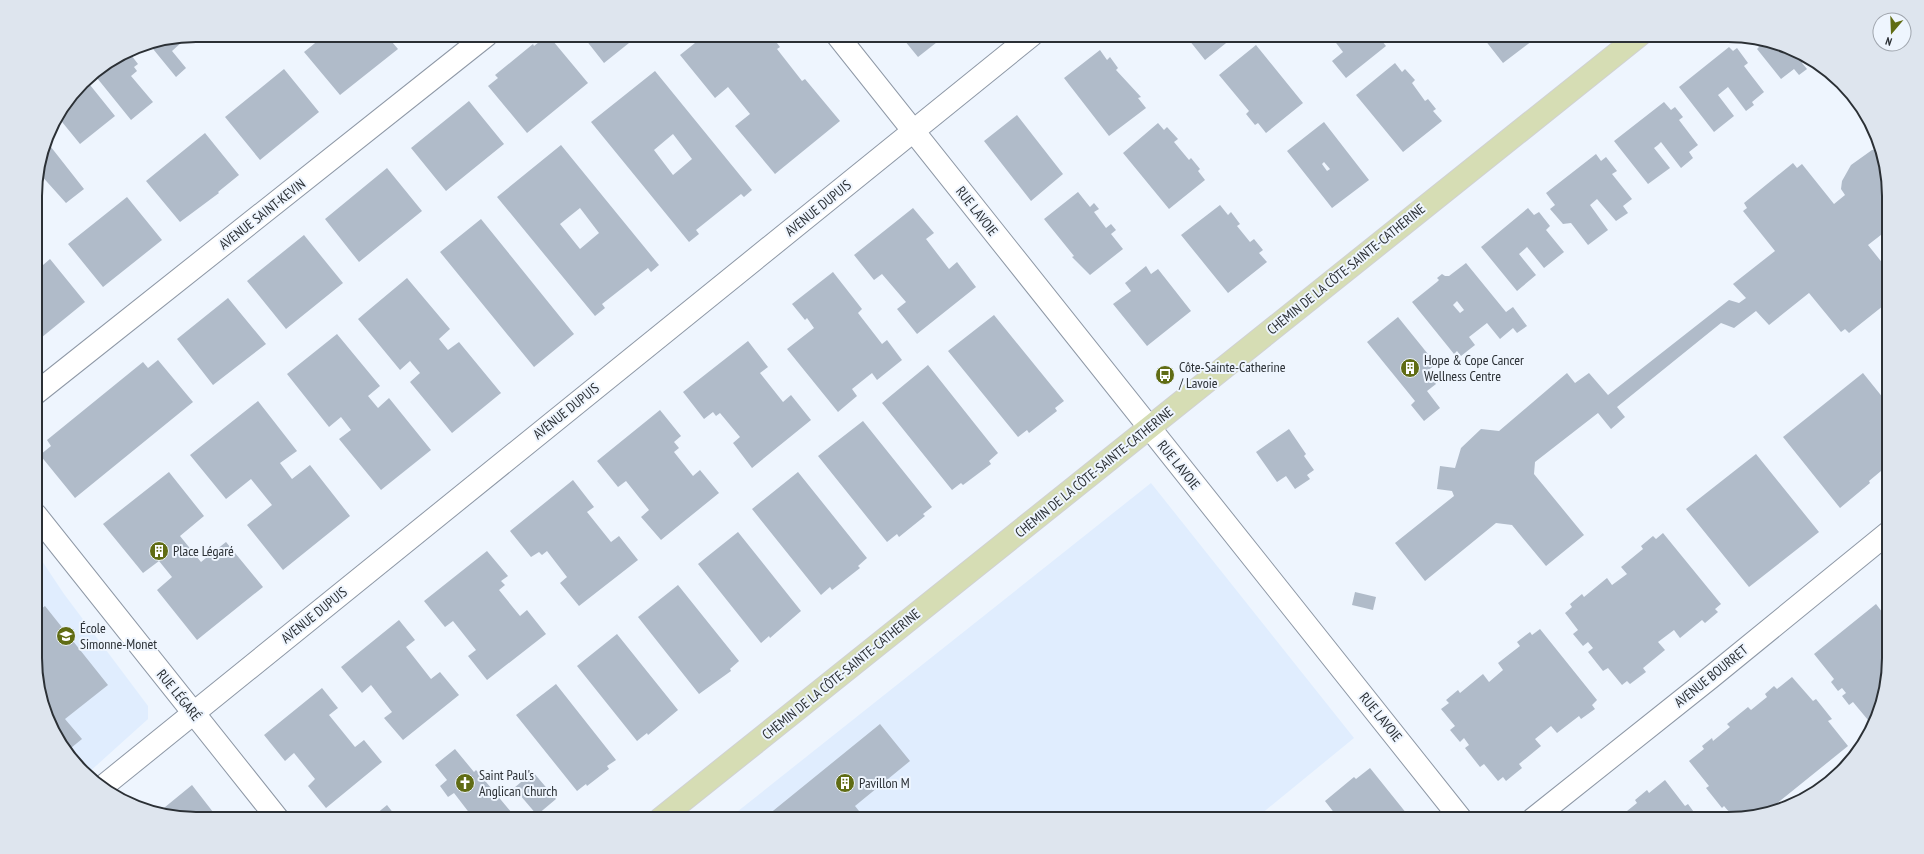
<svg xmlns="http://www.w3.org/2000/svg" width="1924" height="854" font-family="'PT Sans Narrow',sans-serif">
  <rect width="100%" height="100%" fill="#eef5fe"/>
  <path fill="#e0edfe" d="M 1151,483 L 1354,738 L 1255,819 L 728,819 Z
    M 36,552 L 64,594 L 148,706 L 148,719 L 87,774 L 68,756 L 47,720 L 36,679 Z"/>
  <path fill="#b0bbc9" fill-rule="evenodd" d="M 325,35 L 386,35 L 398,49 L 340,95 L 304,52 Z
    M 548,35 L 588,83 L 527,133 L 488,86 L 498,78 L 495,75 L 533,44 L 534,46 Z
    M 582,35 L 639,35 L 604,63 Z
    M 705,35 L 771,35 L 780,47 L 777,49 L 802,81 L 805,79 L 840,121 L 775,174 L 735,126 L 750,114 L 728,87 L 715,98 L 680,55 Z
    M 900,35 L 946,35 L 918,57 Z
    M 1185,35 L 1236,35 L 1205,60 Z
    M 1330,35 L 1377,35 L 1386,46 L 1346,78 L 1332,61 L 1343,52 Z
    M 1481,35 L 1540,35 L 1503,63 Z
    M 181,38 L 183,41 L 172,51 L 186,68 L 176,77 L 149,44 Z
    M 1753,40 L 1789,47 L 1794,50 L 1803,61 L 1802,63 L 1807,69 L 1799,75 L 1794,69 L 1781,79 L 1757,49 L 1759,47 Z
    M 1256,45 L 1303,103 L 1266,133 L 1258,123 L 1255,125 L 1246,114 L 1249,111 L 1219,75 Z
    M 1729,47 L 1733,51 L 1737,48 L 1748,63 L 1744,66 L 1764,92 L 1752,102 L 1754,105 L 1746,111 L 1728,87 L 1718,95 L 1734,116 L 1714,132 L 1679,87 Z
    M 1100,50 L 1107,60 L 1110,57 L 1118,68 L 1116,70 L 1141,97 L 1138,98 L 1146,108 L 1109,136 L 1064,78 Z
    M 128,51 L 138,64 L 134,67 L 137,71 L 131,76 L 153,102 L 131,120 L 93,73 Z
    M 1395,63 L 1402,72 L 1405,69 L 1415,80 L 1412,83 L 1425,101 L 1428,99 L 1436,109 L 1433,111 L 1442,121 L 1403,152 L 1356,95 Z
    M 284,69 L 319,112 L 260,160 L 225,117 Z
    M 655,71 L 752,190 L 744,197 L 741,194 L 696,230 L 699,234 L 689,242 L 591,122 ZM 673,134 L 692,159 L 673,175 L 654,150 Z
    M 86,80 L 115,116 L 80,144 L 58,117 Z
    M 469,101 L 504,144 L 446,191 L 411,148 Z
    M 1664,102 L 1671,110 L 1675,107 L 1683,117 L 1679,120 L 1698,145 L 1689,152 L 1693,158 L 1681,168 L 1661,142 L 1658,145 L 1654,148 L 1670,168 L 1648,184 L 1614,141 Z
    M 1017,115 L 1063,174 L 1031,201 L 984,141 Z
    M 1324,122 L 1369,180 L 1332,208 L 1287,151 ZM 1324,162 L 1330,169 L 1327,171 L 1322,164 Z
    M 1158,123 L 1164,130 L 1167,127 L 1178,139 L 1174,142 L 1189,160 L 1191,158 L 1200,169 L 1198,171 L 1205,180 L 1169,209 L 1123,153 Z
    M 205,133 L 239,175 L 218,192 L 219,193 L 180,222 L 146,181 Z
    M 47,142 L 84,189 L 66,203 L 39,173 Z
    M 561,145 L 659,265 L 651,272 L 648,268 L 602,304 L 605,308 L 595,316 L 497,197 ZM 580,208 L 599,233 L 580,249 L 560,224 Z
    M 1881,149 L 1888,175 L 1888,233 L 1886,231 L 1868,245 L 1888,270 L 1888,302 L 1849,333 L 1845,329 L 1841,332 L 1809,293 L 1769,325 L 1756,311 L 1734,328 L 1721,323 L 1617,407 L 1625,417 L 1611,429 L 1598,413 L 1535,462 L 1534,474 L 1584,535 L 1546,566 L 1512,525 L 1496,523 L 1425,581 L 1395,543 L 1454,496 L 1452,491 L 1437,489 L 1440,466 L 1455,468 L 1461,448 L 1481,429 L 1499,431 L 1567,373 L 1575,383 L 1589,373 L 1608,395 L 1729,300 L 1739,303 L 1746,298 L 1733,284 L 1775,251 L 1743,211 L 1747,208 L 1744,203 L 1793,163 L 1797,168 L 1802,164 L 1834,204 L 1845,195 L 1841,189 L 1842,181 L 1851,165 L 1872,150 Z
    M 1596,154 L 1601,161 L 1606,157 L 1617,171 L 1612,174 L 1632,199 L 1623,206 L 1628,213 L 1616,221 L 1597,199 L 1590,205 L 1608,230 L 1588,245 L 1571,223 L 1563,224 L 1550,209 L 1555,205 L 1546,193 Z
    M 387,168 L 422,211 L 359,262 L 325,219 Z
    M 1078,192 L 1090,207 L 1094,203 L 1099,209 L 1094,212 L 1106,228 L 1111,224 L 1116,230 L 1111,234 L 1123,249 L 1090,275 L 1072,257 L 1074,256 L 1044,219 Z
    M 127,197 L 162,240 L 103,287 L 68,244 Z
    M 1220,205 L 1228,215 L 1231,212 L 1240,224 L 1237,226 L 1250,242 L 1254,239 L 1263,250 L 1259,253 L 1267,262 L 1228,293 L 1181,235 Z
    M 913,208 L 934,233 L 926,239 L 949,269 L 957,262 L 976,287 L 917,334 L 897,309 L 906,302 L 882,274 L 874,280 L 854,255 Z
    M 1528,208 L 1534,215 L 1539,212 L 1550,226 L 1546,230 L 1564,252 L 1544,268 L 1527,247 L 1519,254 L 1536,275 L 1517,291 L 1481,247 Z
    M 481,219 L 574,334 L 534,367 L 440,252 Z
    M 304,235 L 343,283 L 286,329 L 247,281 Z
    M 50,259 L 85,302 L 36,342 L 36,271 Z
    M 1466,263 L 1506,312 L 1513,307 L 1527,326 L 1517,333 L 1513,328 L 1500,339 L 1487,323 L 1469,337 L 1475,345 L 1461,356 L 1457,351 L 1454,354 L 1412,302 L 1437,282 L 1439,280 L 1437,278 L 1442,274 L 1445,276 L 1449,276 ZM 1457,301 L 1464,310 L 1460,313 L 1453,305 Z
    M 1146,266 L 1151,274 L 1158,269 L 1191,311 L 1147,346 L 1113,304 L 1131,291 L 1125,283 Z
    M 833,272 L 862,309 L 858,313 L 882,344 L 887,340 L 902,360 L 877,380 L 872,373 L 852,389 L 857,396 L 838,412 L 787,349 L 814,328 L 807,318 L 805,320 L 792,304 Z
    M 407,278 L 450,329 L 439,339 L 448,350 L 459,342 L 501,393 L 452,433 L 410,382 L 420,373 L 410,361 L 400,370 L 358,319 Z
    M 228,298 L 266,344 L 213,385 L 177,339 Z
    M 994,315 L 1064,401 L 1055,408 L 1057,411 L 1029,433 L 1027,430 L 1018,437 L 948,351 Z
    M 1398,317 L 1436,364 L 1426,372 L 1436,384 L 1427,391 L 1440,408 L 1424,421 L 1411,405 L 1415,401 L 1367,342 Z
    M 337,334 L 380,386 L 368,396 L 378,408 L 389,398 L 431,450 L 381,490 L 339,439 L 351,430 L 341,417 L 329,427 L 287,374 Z
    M 748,341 L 768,367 L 760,373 L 783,402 L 791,395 L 811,420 L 752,468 L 733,443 L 740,437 L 720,413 L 716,416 L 713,412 L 704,419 L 683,392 Z
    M 158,360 L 193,402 L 75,498 L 40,455 L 51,446 L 47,440 L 143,362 L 148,368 Z
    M 928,365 L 998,453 L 989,461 L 991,464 L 963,485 L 961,483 L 952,490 L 882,403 Z
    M 1863,373 L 1888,404 L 1888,468 L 1887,466 L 1869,481 L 1870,483 L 1840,508 L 1783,437 Z
    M 258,401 L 297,451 L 280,463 L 292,479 L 310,465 L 350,516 L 283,570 L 247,525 L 272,505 L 251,479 L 226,499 L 190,455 Z
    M 660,410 L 681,436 L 674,442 L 679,448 L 674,452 L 693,476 L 700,470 L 719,493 L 661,540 L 641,517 L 649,510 L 626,481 L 618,487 L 597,461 Z
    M 863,421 L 932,507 L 923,514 L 925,516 L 899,537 L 897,534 L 887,542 L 818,456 Z
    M 1289,429 L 1306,454 L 1304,456 L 1314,470 L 1307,475 L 1310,479 L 1295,489 L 1286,476 L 1277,482 L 1256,452 Z
    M 1756,454 L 1819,532 L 1749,587 L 1686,509 Z
    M 169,472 L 204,516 L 180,536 L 201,562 L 226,542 L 263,587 L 197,640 L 157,590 L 172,577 L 159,561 L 143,573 L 103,524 Z
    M 798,472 L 867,558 L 858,566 L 860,568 L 832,590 L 830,587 L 821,595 L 752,509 Z
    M 573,480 L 594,507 L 587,512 L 611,542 L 619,536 L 638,560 L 579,606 L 560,583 L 567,577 L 547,551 L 542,555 L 539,552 L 531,557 L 510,531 Z
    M 738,532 L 801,611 L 770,638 L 769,636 L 761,643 L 698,564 Z
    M 1663,533 L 1721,604 L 1715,609 L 1718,612 L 1705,623 L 1702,620 L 1680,638 L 1674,630 L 1658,642 L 1665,650 L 1643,668 L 1646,672 L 1630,684 L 1627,681 L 1622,685 L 1608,668 L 1603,671 L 1588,652 L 1593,648 L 1588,642 L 1583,646 L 1573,634 L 1578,630 L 1565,613 L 1572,607 L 1570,604 L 1582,594 L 1584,597 L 1607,578 L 1612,585 L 1627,574 L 1621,567 L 1643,549 L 1641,546 L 1653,536 L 1656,539 Z
    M 487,551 L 508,576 L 501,581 L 505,585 L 499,590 L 520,616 L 527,610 L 546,634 L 487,680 L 468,656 L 476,650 L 453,621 L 445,627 L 424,601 Z
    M 678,585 L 739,661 L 730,669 L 731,671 L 699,694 L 638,617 Z
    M 1355,592 L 1376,597 L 1373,610 L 1352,605 Z
    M 1876,604 L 1886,617 L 1889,615 L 1889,658 L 1877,719 L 1873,726 L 1853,702 L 1849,705 L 1842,696 L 1846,693 L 1842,688 L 1838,691 L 1831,682 L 1834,679 L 1814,654 Z
    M 45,606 L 108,685 L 65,719 L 82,739 L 66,752 L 47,720 L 36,679 L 36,613 Z
    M 399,620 L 415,640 L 406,647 L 431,679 L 440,672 L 459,695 L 403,740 L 384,718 L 392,712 L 371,685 L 362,693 L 341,667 Z
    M 1540,629 L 1597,700 L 1592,705 L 1595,709 L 1581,719 L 1579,716 L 1557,733 L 1551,726 L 1535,739 L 1541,746 L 1519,764 L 1522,768 L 1506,781 L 1503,777 L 1498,781 L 1484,764 L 1480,767 L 1465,748 L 1469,745 L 1464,738 L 1460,742 L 1450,730 L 1455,726 L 1441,709 L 1449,703 L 1446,700 L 1458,690 L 1460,693 L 1483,674 L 1489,682 L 1503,670 L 1498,663 L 1520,646 L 1517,642 L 1530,632 L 1532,635 Z
    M 617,634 L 678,710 L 648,735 L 647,733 L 637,741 L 577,666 Z
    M 1792,677 L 1813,701 L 1816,699 L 1832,719 L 1828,721 L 1848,746 L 1765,813 L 1735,819 L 1724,806 L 1722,808 L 1706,788 L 1709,786 L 1689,761 L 1704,749 L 1702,746 L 1712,738 L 1713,741 L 1730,727 L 1727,724 L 1748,707 L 1751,710 L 1767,697 L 1765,694 L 1774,686 L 1777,689 Z
    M 556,684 L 616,760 L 607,766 L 609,769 L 587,786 L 586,784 L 577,791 L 516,715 Z
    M 322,688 L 338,708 L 329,715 L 355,747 L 364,740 L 382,762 L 326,808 L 308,786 L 315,779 L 294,753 L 285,761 L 264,735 Z
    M 880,724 L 910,761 L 855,806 L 859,811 L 850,819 L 763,819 Z
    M 455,749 L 474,772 L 476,770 L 517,819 L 474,819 L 454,793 L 448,797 L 440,786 L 447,780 L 435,765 Z
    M 1370,768 L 1411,819 L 1339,819 L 1325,801 L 1354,777 L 1356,779 Z
    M 533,772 L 556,799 L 537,815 L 514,788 Z
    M 1665,780 L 1685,806 L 1688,804 L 1699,819 L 1612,819 L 1620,812 L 1622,815 L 1637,803 L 1635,800 L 1647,790 L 1649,793 Z
    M 192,785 L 213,812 L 205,819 L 196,819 L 159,812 Z
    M 387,805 L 398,819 L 370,819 Z"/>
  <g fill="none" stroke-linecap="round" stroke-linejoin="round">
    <defs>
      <path id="minor" d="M 837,35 L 1461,819
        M 36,393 L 487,35
        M 36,515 L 278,819
        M 101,788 L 1032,35
        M 1533,819 L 1710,678 L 1889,532"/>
      <path id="major" d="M 660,819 L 1640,35"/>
    </defs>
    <use href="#minor" stroke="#8e98a6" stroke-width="24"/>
    <use href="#major" stroke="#d0d1d3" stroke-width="24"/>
    <use href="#minor" stroke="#fff" stroke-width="22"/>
    <use href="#major" stroke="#d6ddb4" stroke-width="22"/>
  </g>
  <defs>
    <symbol id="building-disc" viewBox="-11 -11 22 22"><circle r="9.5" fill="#606c14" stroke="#eef5fe"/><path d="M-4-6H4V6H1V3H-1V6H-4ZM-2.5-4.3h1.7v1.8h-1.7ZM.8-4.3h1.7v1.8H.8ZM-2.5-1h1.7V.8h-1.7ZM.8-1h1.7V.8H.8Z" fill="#fff"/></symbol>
    <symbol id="bus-disc" viewBox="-11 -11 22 22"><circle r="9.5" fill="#606c14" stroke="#eef5fe"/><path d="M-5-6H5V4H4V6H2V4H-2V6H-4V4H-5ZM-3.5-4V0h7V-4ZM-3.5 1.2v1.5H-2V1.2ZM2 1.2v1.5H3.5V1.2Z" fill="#fff"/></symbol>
    <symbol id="school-disc" viewBox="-11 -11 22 22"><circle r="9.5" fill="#606c14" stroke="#eef5fe"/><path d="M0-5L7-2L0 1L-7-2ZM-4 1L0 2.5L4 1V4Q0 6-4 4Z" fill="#fff"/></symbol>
    <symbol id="church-disc" viewBox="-11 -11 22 22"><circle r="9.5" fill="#606c14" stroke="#eef5fe"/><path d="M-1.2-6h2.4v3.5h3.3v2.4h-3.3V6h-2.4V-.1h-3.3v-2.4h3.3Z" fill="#fff"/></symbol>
  </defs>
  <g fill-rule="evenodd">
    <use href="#building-disc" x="1399" y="357" width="22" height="22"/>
    <use href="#bus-disc" x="1154" y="364" width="22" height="22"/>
    <use href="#building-disc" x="148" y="540" width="22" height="22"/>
    <use href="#school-disc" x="55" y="625" width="22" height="22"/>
    <use href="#church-disc" x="454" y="772" width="22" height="22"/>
    <use href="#building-disc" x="834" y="772" width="22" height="22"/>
  </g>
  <g text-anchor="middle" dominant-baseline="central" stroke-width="4" stroke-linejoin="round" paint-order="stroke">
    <g font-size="14" fill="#2b3035" stroke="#eef5fe">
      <text transform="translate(818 208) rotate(-39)">AVENUE DUPUIS</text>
      <text transform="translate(977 211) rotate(52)">RUE LAVOIE</text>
      <text transform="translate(262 214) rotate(-38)">AVENUE SAINT-KEVIN</text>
      <text transform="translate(1346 269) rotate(-39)">CHEMIN DE LA CÔTE-SAINTE-CATHERINE</text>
      <text transform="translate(566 411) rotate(-39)">AVENUE DUPUIS</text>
      <text transform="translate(1179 465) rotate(51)">RUE LAVOIE</text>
      <text transform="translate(1094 472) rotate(-39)">CHEMIN DE LA CÔTE-SAINTE-CATHERINE</text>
      <text transform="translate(314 615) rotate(-39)">AVENUE DUPUIS</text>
      <text transform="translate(841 674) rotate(-39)">CHEMIN DE LA CÔTE-SAINTE-CATHERINE</text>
      <text transform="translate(1711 676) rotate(-39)">AVENUE BOURRET</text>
      <text transform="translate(179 695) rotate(51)">RUE LÉGARÉ</text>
      <text transform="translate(1381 717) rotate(51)">RUE LAVOIE</text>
    </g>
    <g font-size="14" fill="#2b3035" stroke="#eef5fe" text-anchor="start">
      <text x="1424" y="360">Hope &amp; Cope Cancer<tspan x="1424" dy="16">Wellness Centre</tspan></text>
      <text x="1179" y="367">Côte-Sainte-Catherine<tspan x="1179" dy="16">/ Lavoie</tspan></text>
      <text x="173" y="551">Place Légaré</text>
      <text x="80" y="628">École<tspan x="80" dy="16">Simonne-Monet</tspan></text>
      <text x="479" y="775">Saint Paul's<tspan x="479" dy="16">Anglican Church</tspan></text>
      <text x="859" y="783">Pavillon M</text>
    </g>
  </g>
  <path d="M0 0H1924V854H0ZM196 42H1728A154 154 0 0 1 1882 196V658A154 154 0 0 1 1728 812H196A154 154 0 0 1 42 658V196A154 154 0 0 1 196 42Z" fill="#dee5ee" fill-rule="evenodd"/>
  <path fill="none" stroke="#2b3035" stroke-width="2" d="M196 42H1728A154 154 0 0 1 1882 196V658A154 154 0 0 1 1728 812H196A154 154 0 0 1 42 658V196A154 154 0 0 1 196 42Z"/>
  <g transform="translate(1892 32) rotate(199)"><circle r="19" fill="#eef5fe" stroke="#a0a6ae"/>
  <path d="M0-3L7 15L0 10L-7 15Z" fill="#606c14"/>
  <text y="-6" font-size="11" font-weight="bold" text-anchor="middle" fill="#2b3035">N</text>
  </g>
</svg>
